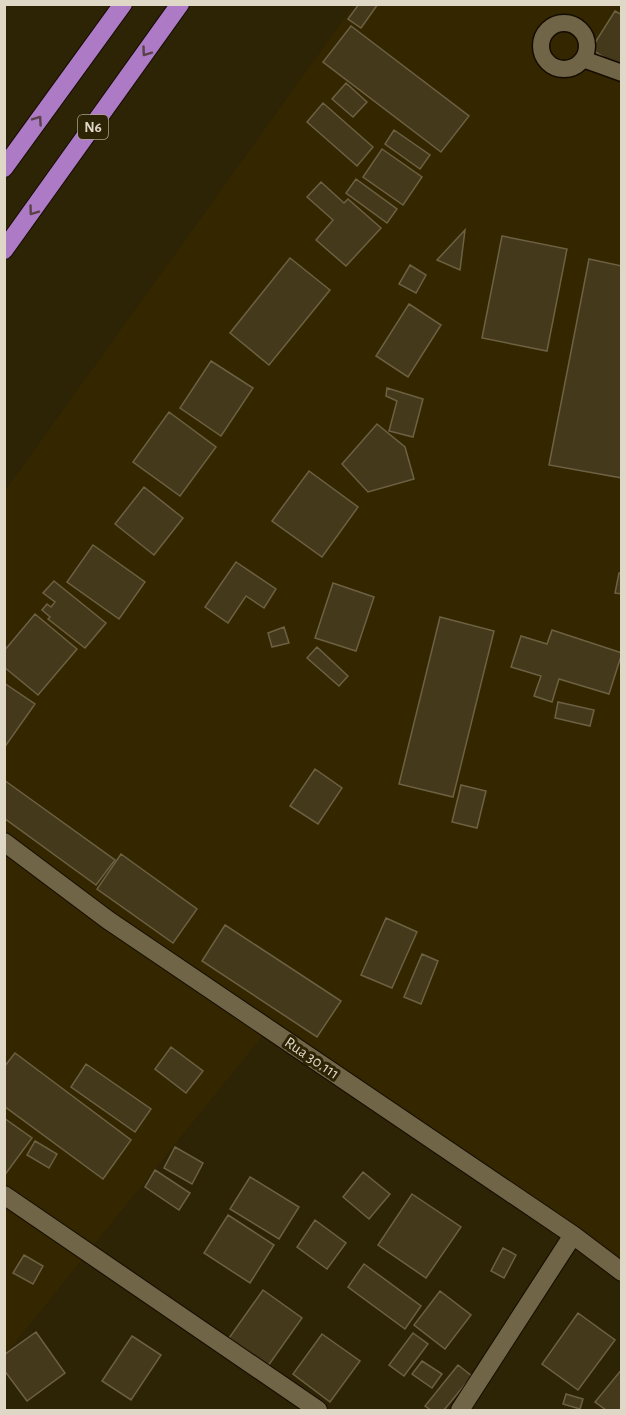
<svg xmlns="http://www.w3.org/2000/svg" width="626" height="1415" font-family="'Alegreya Sans',sans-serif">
  <rect width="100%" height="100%" fill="#2d2305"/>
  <path fill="#342700" d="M 354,5 L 621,5 L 621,1283 L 268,1029 L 5,1355 L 5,491 Z"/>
  <path fill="#44391b" stroke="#6c6143" stroke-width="1.5" d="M 359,4 L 378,4 L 361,28 L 348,19 Z
    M 615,11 L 622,15 L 622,65 L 620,68 L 591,49 Z
    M 351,26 L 469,116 L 441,152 L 323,62 Z
    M 346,83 L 367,102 L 353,117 L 332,99 Z
    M 323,103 L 373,147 L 357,166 L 307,122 Z
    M 394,130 L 430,155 L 420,169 L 385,144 Z
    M 382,149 L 422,177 L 403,205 L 363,177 Z
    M 356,179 L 397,209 L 387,223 L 346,193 Z
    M 321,182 L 344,203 L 348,199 L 381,228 L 346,266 L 316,240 L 333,220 L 307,197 Z
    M 465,230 L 460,270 L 437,260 Z
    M 502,236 L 567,249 L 547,351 L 482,338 Z
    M 290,258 L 330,290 L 269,365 L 230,333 Z
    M 589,259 L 622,266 L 622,478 L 549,465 Z
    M 410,265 L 426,275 L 416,293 L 399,284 Z
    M 409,304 L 441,325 L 408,377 L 376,356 Z
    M 211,361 L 253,388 L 221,436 L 180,408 Z
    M 387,388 L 423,399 L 413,437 L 389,431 L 397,401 L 386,396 Z
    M 169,412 L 216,447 L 180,496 L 133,462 Z
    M 377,424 L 405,447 L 414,479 L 368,492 L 342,464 Z
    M 309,471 L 358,507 L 322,557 L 272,521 Z
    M 144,487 L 183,518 L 154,555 L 115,524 Z
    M 93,545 L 145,582 L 119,619 L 67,582 Z
    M 236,562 L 276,589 L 264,608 L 246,596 L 228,623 L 205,607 Z
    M 619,573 L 622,573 L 622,594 L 615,593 Z
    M 54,581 L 106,623 L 85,648 L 48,619 L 50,617 L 42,610 L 47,604 L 51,607 L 55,602 L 43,593 Z
    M 333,583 L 374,597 L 356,651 L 315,638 Z
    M 35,614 L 77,649 L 38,695 L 4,667 L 4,651 Z
    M 440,617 L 494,631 L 453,797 L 399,784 Z
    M 284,627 L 289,643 L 272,647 L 268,633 Z
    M 552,630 L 622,653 L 609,694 L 559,679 L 552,702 L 534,696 L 541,676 L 511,667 L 521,636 L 547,644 Z
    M 317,647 L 348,676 L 339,686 L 307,658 Z
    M 4,683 L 35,704 L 4,748 Z
    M 558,702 L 594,710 L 590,726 L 555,718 Z
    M 315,769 L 342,788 L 318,824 L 290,806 Z
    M 4,780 L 115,860 L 96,885 L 4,818 Z
    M 461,785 L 486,791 L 477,828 L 452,822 Z
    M 121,854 L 197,909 L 173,943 L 97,889 Z
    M 386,918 L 417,932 L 392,988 L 361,975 Z
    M 225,925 L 341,1001 L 317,1037 L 202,961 Z
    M 422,954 L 438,961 L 421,1004 L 404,997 Z
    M 171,1047 L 203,1071 L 186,1093 L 155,1069 Z
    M 15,1053 L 131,1140 L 103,1179 L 4,1106 L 4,1067 Z
    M 86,1064 L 151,1109 L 135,1132 L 71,1087 Z
    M 4,1118 L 32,1138 L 4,1176 Z
    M 35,1141 L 57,1154 L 49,1168 L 27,1155 Z
    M 175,1147 L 203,1163 L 192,1184 L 164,1168 Z
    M 155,1170 L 190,1193 L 179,1210 L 145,1187 Z
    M 363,1172 L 390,1194 L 369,1219 L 343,1197 Z
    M 250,1177 L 299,1207 L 279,1239 L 230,1209 Z
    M 412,1194 L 461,1227 L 426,1278 L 378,1245 Z
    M 228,1215 L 274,1245 L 250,1283 L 204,1253 Z
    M 315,1220 L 346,1243 L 327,1269 L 297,1247 Z
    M 503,1248 L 516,1255 L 504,1278 L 491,1271 Z
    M 24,1255 L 43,1266 L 33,1284 L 13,1273 Z
    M 364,1264 L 421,1306 L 405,1329 L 348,1287 Z
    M 263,1290 L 302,1318 L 268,1366 L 229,1338 Z
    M 440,1291 L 471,1315 L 445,1349 L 414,1325 Z
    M 578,1313 L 615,1340 L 578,1390 L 542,1364 Z
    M 36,1332 L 65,1373 L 27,1401 L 4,1370 L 4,1355 Z
    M 413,1333 L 428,1344 L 404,1376 L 389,1365 Z
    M 322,1334 L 360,1361 L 330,1402 L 293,1374 Z
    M 132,1336 L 161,1355 L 131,1400 L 102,1381 Z
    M 422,1361 L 442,1374 L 432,1388 L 412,1374 Z
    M 458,1365 L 472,1376 L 444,1410 L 431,1410 L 425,1406 Z
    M 622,1369 L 622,1410 L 606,1410 L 595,1402 Z
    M 566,1394 L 583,1399 L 580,1409 L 563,1404 Z"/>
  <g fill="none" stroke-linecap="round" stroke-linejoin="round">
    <defs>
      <path id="lane" d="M541 46a23 23 0 1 1 46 0a23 23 0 1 1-46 0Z
        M 583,59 L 622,73"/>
      <path id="street" d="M 4,842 L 108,920 L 573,1235 L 622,1272
        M 4,1195 L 318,1410
        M 460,1410 L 573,1235"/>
      <path id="highway" d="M 4,168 L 123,4
        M 4,250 L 180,4"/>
    </defs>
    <use href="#lane" stroke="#140c00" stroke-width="19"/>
    <use href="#street" stroke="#140c00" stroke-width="20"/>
    <use href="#highway" stroke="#140c00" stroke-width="20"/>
    <use href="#lane" stroke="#706546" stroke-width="16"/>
    <use href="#street" stroke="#706546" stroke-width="18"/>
    <use href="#highway" stroke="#ad7ac5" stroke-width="18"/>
  </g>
  <defs><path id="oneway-chevron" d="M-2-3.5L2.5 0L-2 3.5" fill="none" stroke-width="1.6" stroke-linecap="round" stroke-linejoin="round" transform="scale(1.5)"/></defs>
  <g stroke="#5a4148">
    <use href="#oneway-chevron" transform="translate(146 52) rotate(126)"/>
    <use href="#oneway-chevron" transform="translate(38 120) rotate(-55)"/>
    <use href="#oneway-chevron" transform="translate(33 211) rotate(126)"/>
  </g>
  <g text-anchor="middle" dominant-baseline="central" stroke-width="6" stroke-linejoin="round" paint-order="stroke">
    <rect fill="#2d2305" stroke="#aaa28d" stroke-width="1.5" x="78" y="115" width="30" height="24" rx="4.5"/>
    <g font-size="15" font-weight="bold" fill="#dfd8c7">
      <text x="93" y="127">N6</text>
    </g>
    <g font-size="16" fill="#dfd8c7" stroke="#2d2305">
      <text transform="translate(312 1058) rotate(34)">Rua 30.111</text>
    </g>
  </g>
  <rect width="626" height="1415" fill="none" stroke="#dfd8c7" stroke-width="12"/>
</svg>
